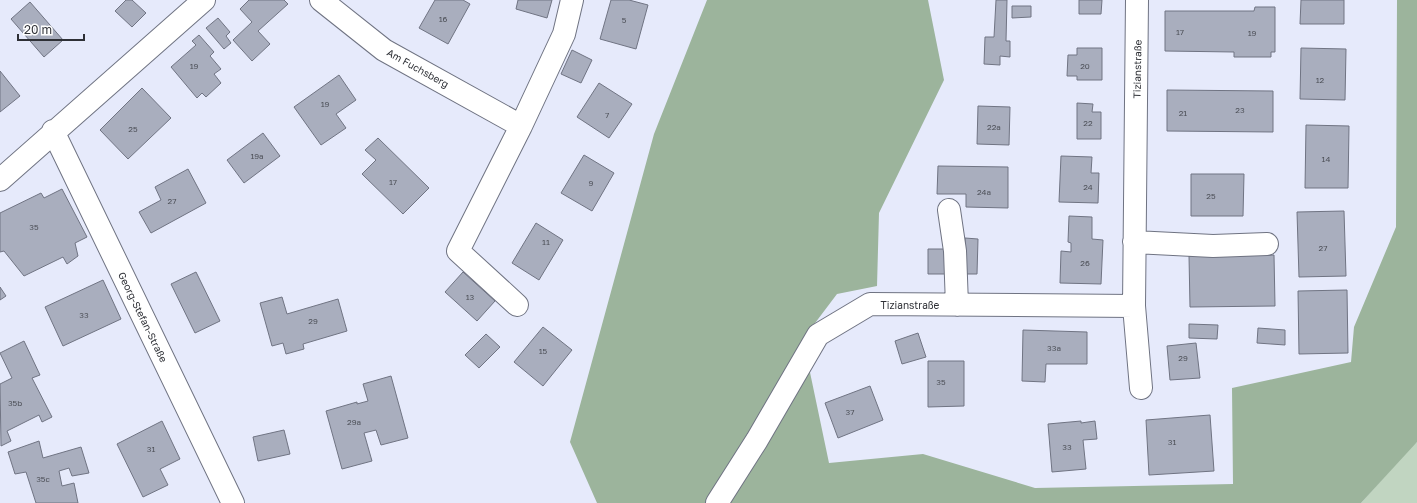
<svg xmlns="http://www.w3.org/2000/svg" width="1417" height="503" font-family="'Golos Text',sans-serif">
  <rect width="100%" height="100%" fill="#e6eafb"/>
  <path fill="#c1d5c1" d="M 1417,442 L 1417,503 L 1361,503 L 1412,446 Z"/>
  <path fill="#9cb49c" d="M 707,0 L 928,0 L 944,80 L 879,213 L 877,286 L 837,294 L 803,339 L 829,463 L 923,454 L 1035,488 L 1233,484 L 1232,388 L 1351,362 L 1354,327 L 1396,227 L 1397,0 L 1417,0 L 1417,442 L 1361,503 L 597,503 L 570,442 L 654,134 Z"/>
  <path fill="#a9aebe" stroke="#707483" d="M 126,0 L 132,0 L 146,13 L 132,27 L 115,11 Z
    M 249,0 L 284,0 L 288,4 L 258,31 L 270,44 L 252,61 L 233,40 L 252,22 L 240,9 Z
    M 435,0 L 463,0 L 470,4 L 448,44 L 419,28 Z
    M 518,0 L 552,0 L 547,18 L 516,9 Z
    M 611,0 L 629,0 L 648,5 L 636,49 L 600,39 Z
    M 996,0 L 1007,0 L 1006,41 L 1010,41 L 1010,57 L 1000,56 L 1000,65 L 984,64 L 985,37 L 994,37 Z
    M 1079,0 L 1102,0 L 1101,14 L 1079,14 Z
    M 1301,0 L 1344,0 L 1344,24 L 1300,24 Z
    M 30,2 L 63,40 L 44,57 L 11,19 Z
    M 1012,6 L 1031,6 L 1031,17 L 1012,18 Z
    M 1255,7 L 1275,7 L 1275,52 L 1271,52 L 1271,57 L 1234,57 L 1234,52 L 1165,51 L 1165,11 L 1254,11 Z
    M 218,18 L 230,32 L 226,36 L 231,43 L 224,49 L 206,28 Z
    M 199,35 L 214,52 L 210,56 L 221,69 L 214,74 L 221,83 L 206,97 L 202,93 L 197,98 L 171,67 L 196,45 L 192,41 Z
    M 1077,48 L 1102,48 L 1102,80 L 1077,80 L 1077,76 L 1067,76 L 1068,55 L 1077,55 Z
    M 1301,48 L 1346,49 L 1345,100 L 1300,99 Z
    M 572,50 L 592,60 L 581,83 L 561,74 Z
    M 0,71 L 20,96 L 0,112 Z
    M 339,75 L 356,100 L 336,114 L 346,128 L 321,145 L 294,107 Z
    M 599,83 L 632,104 L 609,138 L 577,117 Z
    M 142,88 L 171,118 L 128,159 L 100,130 Z
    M 1167,90 L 1273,91 L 1273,132 L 1167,131 Z
    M 1077,103 L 1093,104 L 1092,112 L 1101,112 L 1101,139 L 1077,139 Z
    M 978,106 L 1010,107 L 1009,145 L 977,144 Z
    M 1306,125 L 1349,126 L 1348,188 L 1305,188 Z
    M 263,133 L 280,156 L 244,183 L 227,160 Z
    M 378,138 L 429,188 L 403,214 L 362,174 L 376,160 L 365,150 Z
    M 584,155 L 614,173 L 592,211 L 561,193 Z
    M 1061,156 L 1092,157 L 1091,173 L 1099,173 L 1098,203 L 1059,202 Z
    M 938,166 L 1008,167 L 1008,208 L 966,207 L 966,194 L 937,194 Z
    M 188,169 L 206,203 L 151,233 L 139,212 L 161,200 L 155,187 Z
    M 1191,174 L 1244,174 L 1243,216 L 1191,216 Z
    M 62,189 L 87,237 L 75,243 L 78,256 L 67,264 L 63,257 L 24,276 L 4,251 L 0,252 L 0,213 L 41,193 L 44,198 Z
    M 1344,211 L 1346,276 L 1299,277 L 1297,212 Z
    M 1069,216 L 1092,217 L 1092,239 L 1103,240 L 1101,284 L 1060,283 L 1061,251 L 1071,252 L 1071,243 L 1068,242 Z
    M 536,223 L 563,240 L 539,280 L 512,263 Z
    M 965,238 L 978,239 L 977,274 L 964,274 Z
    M 928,249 L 949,249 L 948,274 L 928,274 Z
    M 1274,255 L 1275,306 L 1190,307 L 1189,256 Z
    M 196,272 L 220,321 L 195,333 L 171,284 Z
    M 463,272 L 495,301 L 477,321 L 445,292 Z
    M 103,280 L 121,319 L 63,346 L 45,307 Z
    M 0,287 L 6,296 L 0,300 Z
    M 1347,290 L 1348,353 L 1299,354 L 1298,291 Z
    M 282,297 L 287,314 L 338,299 L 347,331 L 303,344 L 304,349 L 286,354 L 283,343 L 272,346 L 260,303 Z
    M 1189,324 L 1218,325 L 1217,339 L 1189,338 Z
    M 543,327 L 572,350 L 543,386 L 514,362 Z
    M 1258,328 L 1285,330 L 1285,345 L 1257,343 Z
    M 1023,330 L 1087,332 L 1087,364 L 1046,364 L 1045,382 L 1022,381 Z
    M 918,333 L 926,357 L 902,364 L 895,341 Z
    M 486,334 L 500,347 L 479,368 L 465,355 Z
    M 24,341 L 40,375 L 32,378 L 52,417 L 42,422 L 39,415 L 7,431 L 11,441 L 1,446 L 0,384 L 12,378 L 0,353 Z
    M 1196,343 L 1200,378 L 1170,380 L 1167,346 Z
    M 928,361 L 964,361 L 964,406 L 928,407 Z
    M 391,376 L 408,438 L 381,445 L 376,430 L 364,433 L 372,461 L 342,469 L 326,411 L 357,402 L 357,404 L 368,401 L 363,384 Z
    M 870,386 L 883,420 L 838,438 L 825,403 Z
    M 1210,415 L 1214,471 L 1149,475 L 1146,420 Z
    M 162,421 L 180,459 L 160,469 L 168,485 L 143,497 L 117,444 Z
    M 1081,421 L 1081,423 L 1095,421 L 1097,439 L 1083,440 L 1086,469 L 1052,472 L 1048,424 Z
    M 284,430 L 290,454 L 258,461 L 253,437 Z
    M 39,441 L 43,458 L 81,447 L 89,473 L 72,476 L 69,468 L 59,471 L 62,486 L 74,483 L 78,503 L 36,503 L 26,472 L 15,474 L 8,452 Z"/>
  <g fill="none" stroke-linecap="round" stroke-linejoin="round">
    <defs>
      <path id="minor" d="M 321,0 L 384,50 L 521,126
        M 1137,0 L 1134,306 L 1141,388
        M 53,131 L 233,503
        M 0,180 L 204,0
        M 949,210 L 955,251 L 957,305
        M 1134,242 L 1213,246 L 1267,244
        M 517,305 L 458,251 L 521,126 L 564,34 L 572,0
        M 717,503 L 757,440 L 818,335 L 870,304 L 1134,306"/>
    </defs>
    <use href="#minor" stroke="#6f7382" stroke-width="24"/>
    <use href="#minor" stroke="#fff" stroke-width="22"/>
  </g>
  <g text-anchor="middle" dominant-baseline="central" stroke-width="4" stroke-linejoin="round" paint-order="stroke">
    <g font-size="8" fill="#4d5058">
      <text x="443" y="19">16</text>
      <text x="624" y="20">5</text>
      <text x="1180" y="32">17</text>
      <text x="1252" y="33">19</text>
      <text x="194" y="66">19</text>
      <text x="1085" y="66">20</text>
      <text x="1320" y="80">12</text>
      <text x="325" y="104">19</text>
      <text x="1240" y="110">23</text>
      <text x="1183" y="113">21</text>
      <text x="607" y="115">7</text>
      <text x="1088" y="123">22</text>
      <text x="994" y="127">22a</text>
      <text x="133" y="129">25</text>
      <text x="257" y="156">19a</text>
      <text x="1326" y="159">14</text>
      <text x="393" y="182">17</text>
      <text x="591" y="183">9</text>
      <text x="1088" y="187">24</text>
      <text x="984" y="192">24a</text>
      <text x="1211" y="196">25</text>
      <text x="172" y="201">27</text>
      <text x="34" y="227">35</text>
      <text x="546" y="242">11</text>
      <text x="1323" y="248">27</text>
      <text x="1085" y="263">26</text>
      <text x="470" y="297">13</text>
      <text x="84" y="315">33</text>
      <text x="313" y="321">29</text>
      <text x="1054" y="348">33a</text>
      <text x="543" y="351">15</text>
      <text x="1183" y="358">29</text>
      <text x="941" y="382">35</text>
      <text x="15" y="403">35b</text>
      <text x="850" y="412">37</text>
      <text x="354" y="422">29a</text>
      <text x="1172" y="442">31</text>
      <text x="1067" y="447">33</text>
      <text x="151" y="449">31</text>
      <text x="43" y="479">35c</text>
    </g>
    <g font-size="10" fill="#2e3036" stroke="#fff">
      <text transform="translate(418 68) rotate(29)">Am Fuchsberg</text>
      <text transform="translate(1137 69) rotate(-89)">Tizianstraße</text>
      <text x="910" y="305">Tizianstraße</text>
      <text transform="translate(143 317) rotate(64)">Georg-Stefan-Straße</text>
    </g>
  </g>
  <path d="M18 34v6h66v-6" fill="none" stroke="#2e3036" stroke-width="2"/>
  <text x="24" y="34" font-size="12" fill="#2e3036" stroke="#ffffff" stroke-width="3" paint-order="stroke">20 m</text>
</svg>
